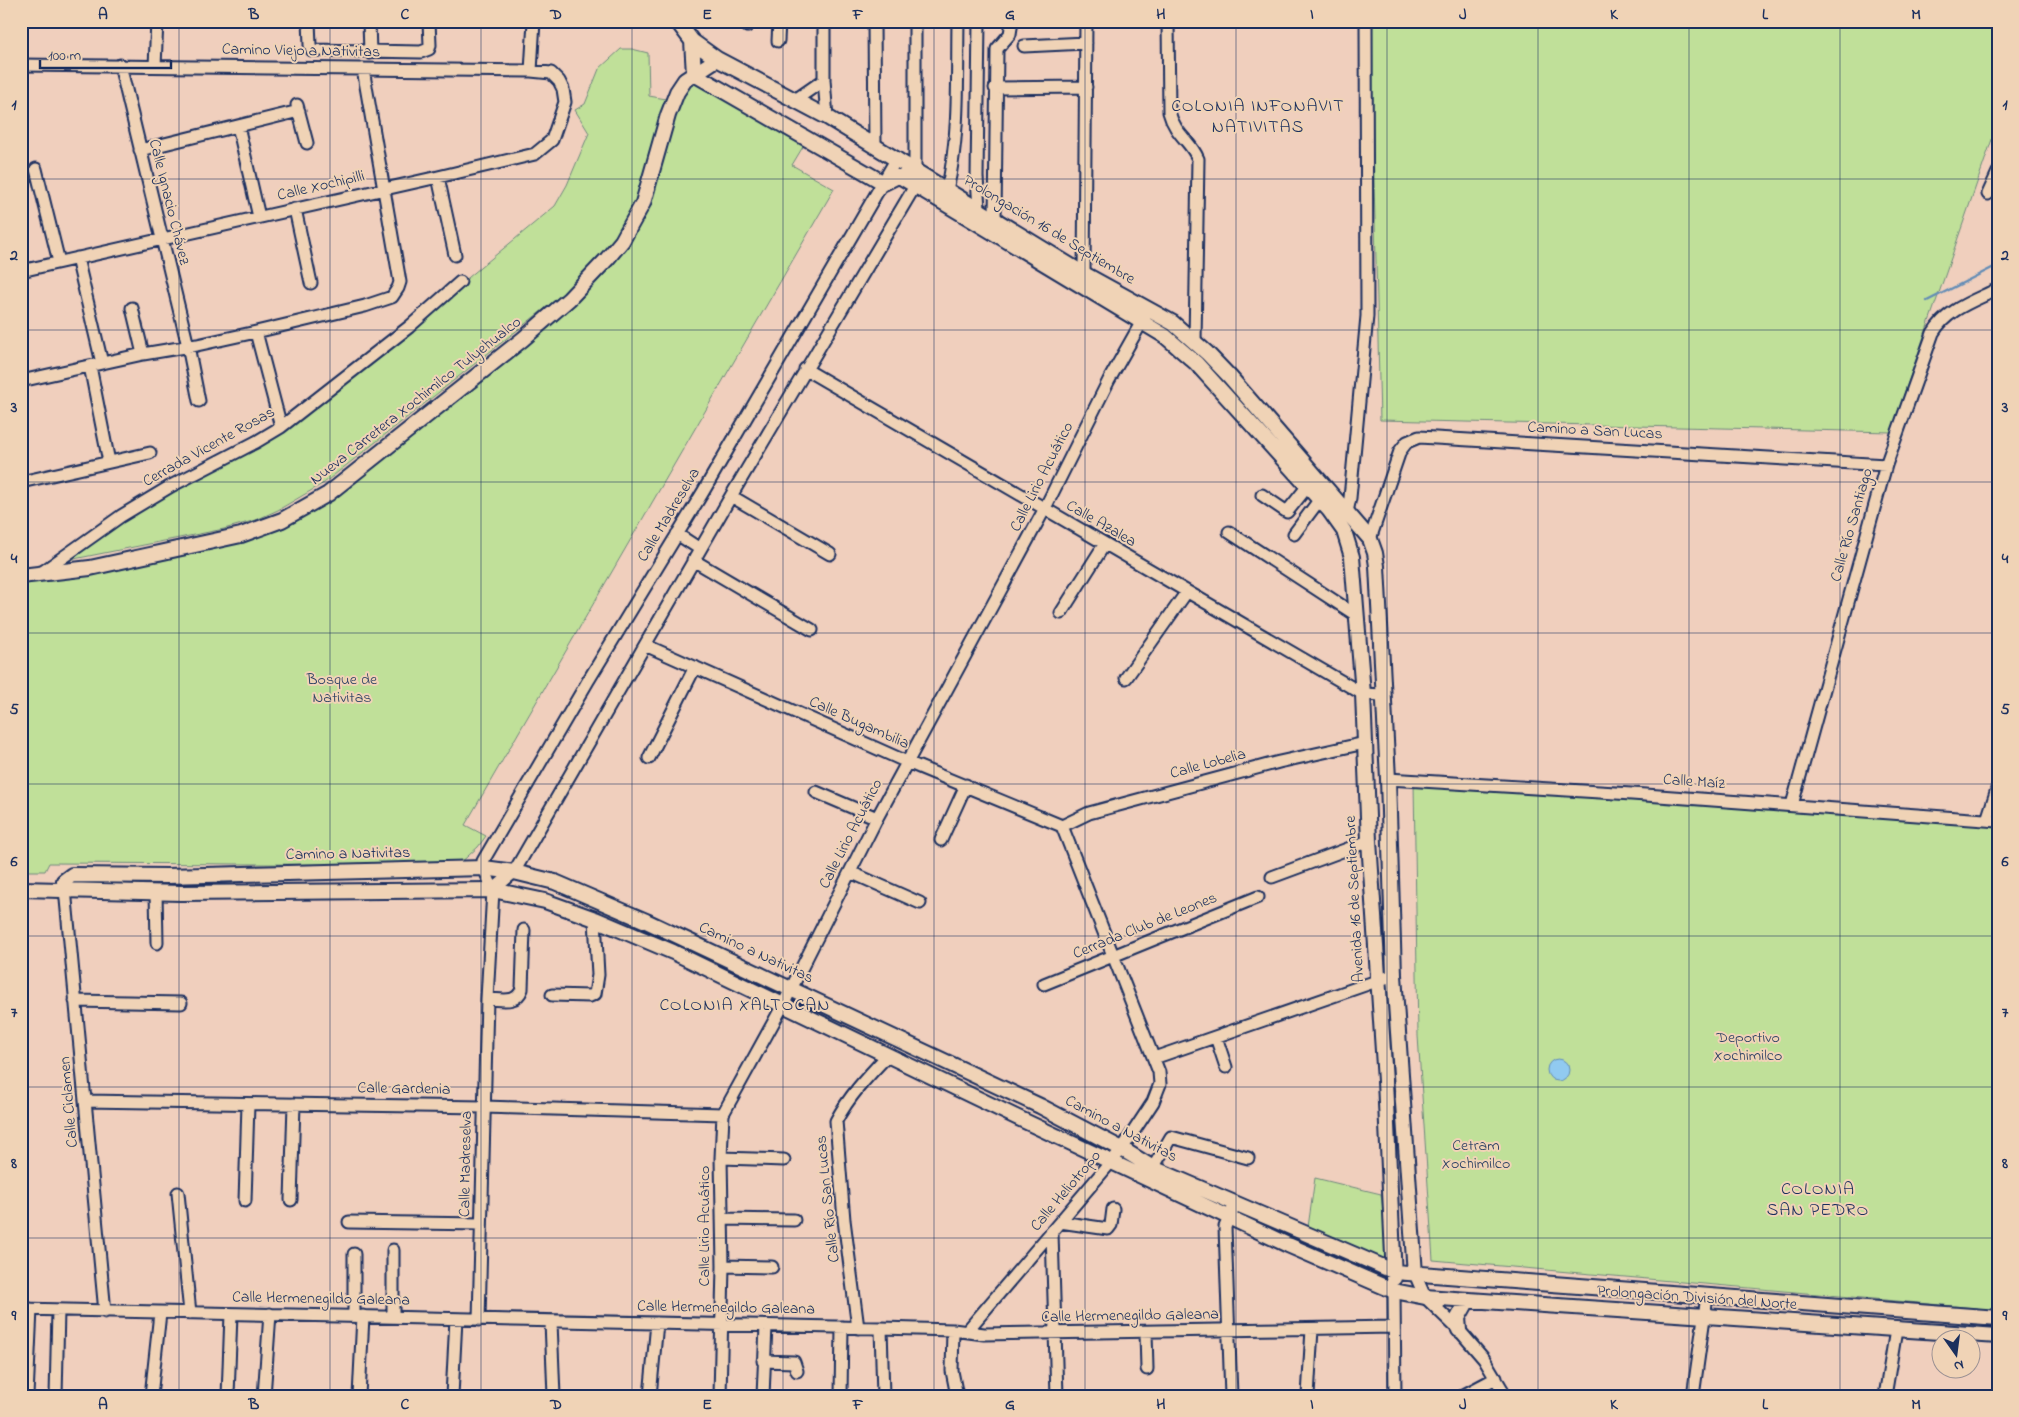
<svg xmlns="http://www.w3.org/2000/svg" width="2019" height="1417" font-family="'Indie Flower',sans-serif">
  <rect width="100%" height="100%" fill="#f0cfbd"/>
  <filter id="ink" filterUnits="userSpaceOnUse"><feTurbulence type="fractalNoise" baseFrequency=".02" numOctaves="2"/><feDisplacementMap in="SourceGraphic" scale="10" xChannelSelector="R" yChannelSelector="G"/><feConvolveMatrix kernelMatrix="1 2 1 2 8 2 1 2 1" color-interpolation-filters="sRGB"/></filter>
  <g filter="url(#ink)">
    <path fill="#c0e099" stroke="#6e887c" d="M 1370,21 L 1998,21 L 1998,122 L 1891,432 L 1380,420 Z
      M 621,49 L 632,49 L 648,53 L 649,96 L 666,99 C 655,141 646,185 625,223 C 613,245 595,265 577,283 L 324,483 L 278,510 L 256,520 L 224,529 L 49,564 L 50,558 L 59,555 L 76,544 L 227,461 L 438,309 L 439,305 L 463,282 L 555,206 L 567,185 L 589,133 L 575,110 L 585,104 L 599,69 Z
      M 693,81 L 804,145 L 792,165 L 834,189 L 465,825 L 486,836 L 478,847 L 458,865 L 49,863 L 45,871 L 21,871 L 21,582 L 288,519 L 559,312 C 581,294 602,276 620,253 L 682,91 Z
      M 1414,783 L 1998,826 L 1998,1310 L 1433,1260 L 1418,1036 Z
      M 1315,1178 L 1381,1194 L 1390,1266 L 1308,1227 Z"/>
    <path fill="#91caf0" stroke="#628cb6" d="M1547 1070a11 11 0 1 1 22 0a11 11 0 1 1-22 0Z"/>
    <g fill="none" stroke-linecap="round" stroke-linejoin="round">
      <path stroke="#628cb6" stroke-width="2.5" d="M 1927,301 L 1998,265"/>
      <defs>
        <path id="minor" d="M 309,21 L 310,45 L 312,50 L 421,52 L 429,49 L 430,45 L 429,21
          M 369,21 L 370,53
          M 824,21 L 824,80 L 827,117
          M 874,21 L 875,146
          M 1168,21 L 1169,112 C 1175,135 1191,141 1198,159 L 1195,342
          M 747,26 L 749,21
          M 778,41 L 779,21
          M 1024,46 L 1086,43
          M 21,65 L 531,71 L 551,73 L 559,81 L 563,89 L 565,102 L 552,140 L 535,154 L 438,177 L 21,271
          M 120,65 L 188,346 L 199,401
          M 155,66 L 157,21
          M 531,71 L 534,21
          M 995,88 L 1086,87
          M 795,100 L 824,80
          M 297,105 L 307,143
          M 238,126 L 259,217
          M 140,150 L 299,111
          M 36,169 L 59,262
          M 438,177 L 455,255
          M 947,190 C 960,136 957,77 958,21
          M 1988,194 L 1998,172
          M 295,209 L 311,283
          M 979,209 L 977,177 L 979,21
          M 995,219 L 997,49 L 1010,34 L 1012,21
          M 77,258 L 102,363
          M 1084,274 L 1086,21
          M 132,308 L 143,354
          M 256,332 L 281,427
          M 90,366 L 109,462
          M 805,369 L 1363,694 L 1383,695
          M 21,381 L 143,354 L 197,345 L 256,332 L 365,306 L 392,297 L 398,288 L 400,282 L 363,69
          M 21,482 L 150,453
          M 1262,495 L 1287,512 L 1307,487
          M 731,496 L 830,554
          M 1342,516 L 1347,512 L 1350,498 L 1367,316 L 1366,21
          M 1229,532 L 1356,615
          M 677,534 L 700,549
          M 1294,534 L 1320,499
          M 1370,539 L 1400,451 L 1407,442 L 1419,437 L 1886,465
          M 693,560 L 812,630
          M 38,575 L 121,516 L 171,486 L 256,442 L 281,427 L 409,327 L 460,282
          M 1061,613 L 1104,545
          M 645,645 L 907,762 L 1062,826
          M 1126,678 L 1186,593
          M 649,758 L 695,667
          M 1388,779 L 1632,794 L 1998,821
          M 816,792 L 877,818
          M 1792,805 L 1886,465 L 1933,333 C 1947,309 1974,301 1998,289
          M 1987,820 L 1998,786
          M 1062,826 L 1089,813 L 1279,762 L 1365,743
          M 941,840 L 966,785
          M 850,872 L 920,903
          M 1272,877 L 1369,841
          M 65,889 L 105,1312
          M 493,890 L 514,872 L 731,496 L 915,186 L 915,21
          M 156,892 L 157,943
          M 1044,984 L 1258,897
          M 552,995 L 590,996 L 595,994 L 598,975 L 595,919
          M 487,999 C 501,999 516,1005 522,989 L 524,930
          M 75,1001 L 181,1003
          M 1216,1037 L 1226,1067
          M 1154,1058 L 1394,975
          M 85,1101 L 484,1107 L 723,1114
          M 721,1158 L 784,1160
          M 1153,1168 L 1171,1137 L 1248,1158
          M 178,1193 L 190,1313
          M 291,1200 L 294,1104
          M 245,1201 L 248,1104
          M 722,1219 L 794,1220
          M 349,1222 L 481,1224
          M 1060,1222 L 1108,1229 L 1111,1225 L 1113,1209
          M 1052,1233 L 1057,1396
          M 354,1254 L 354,1316
          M 723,1266 L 772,1267
          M 1415,1274 L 1425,1297 L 1459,1330 L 1484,1359 L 1506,1396
          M 1394,1291 L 1395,1396
          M 21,1309 L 881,1328 L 953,1330 L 984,1334 L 1393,1327
          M 393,1316 L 393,1250
          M 479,1320 L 487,999 L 493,890 L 484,868 L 483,861 L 588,681 L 703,492 L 897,158
          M 551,1322 L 554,1396
          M 858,1328 L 844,1220 L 836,1121 C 849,1096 868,1076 887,1056
          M 881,1328 L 883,1396
          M 953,1330 L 952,1371 L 957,1396
          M 967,1331 L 1122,1149 L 1153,1102 L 1160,1084 L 1159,1072 L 1062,826
          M 1146,1332 L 1147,1369
          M 763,1361 L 794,1362 L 797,1371
          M 27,1396 L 31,1309
          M 56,1396 L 58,1310
          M 151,1396 L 160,1313
          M 228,1396 L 231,1314
          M 264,1396 L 270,1314
          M 359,1396 L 363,1316
          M 452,1396 L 456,1319
          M 650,1396 L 657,1323
          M 720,1396 L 723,1266 L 721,1158 L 723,1114 L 783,1005 L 877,818 L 1044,510 L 1109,380 L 1149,309
          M 763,1396 L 766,1326
          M 841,1396 L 842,1327
          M 1231,1396 L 1225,1227 L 1235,1204
          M 1308,1396 L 1312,1329
          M 1462,1396 L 1496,1378
          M 1693,1396 L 1707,1296
          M 1885,1396 L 1896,1330"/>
        <path id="major" d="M 677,21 L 692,41 L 717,59
          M 692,41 L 694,74
          M 694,74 L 884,183 L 896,177 L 901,177 L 1165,336 L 1196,363 L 1329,510 L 1344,531 L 1352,557 L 1363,694 L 1369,841 L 1385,1081 L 1394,1278
          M 21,576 L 90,568 L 241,535 L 282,520 L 328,494 L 523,339 L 569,299 L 607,259 L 622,241 L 643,203 L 668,115 L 677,92 L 685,80 L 717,59 L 827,117 L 1084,274 L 1173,323 L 1207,353 L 1230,377 L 1370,539 L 1375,553 L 1377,566 L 1388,779 L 1394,975 L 1415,1274
          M 21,889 L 181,893 L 493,890 L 545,901 L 595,919 L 673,952 L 1016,1117 L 1288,1245 L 1394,1291 L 1425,1297 L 1998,1336
          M 65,889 L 64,881 L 72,875 L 167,876 L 484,868 L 514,872 L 555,882 L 646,921 L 1040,1106 L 1122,1149 L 1153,1168 L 1395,1272 L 1998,1318
          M 1459,1330 L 1458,1318 L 1468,1300"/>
      </defs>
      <use href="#minor" stroke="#1b2f5e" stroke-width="15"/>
      <use href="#major" stroke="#1b2f5e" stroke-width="18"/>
      <use href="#minor" stroke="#f0d3b6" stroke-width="11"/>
      <use href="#major" stroke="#f0d3b6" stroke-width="14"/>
    </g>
  </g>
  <path fill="none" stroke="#1b2f5e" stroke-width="1" stroke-opacity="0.55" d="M 179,21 L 179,1396M 330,21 L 330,1396M 481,21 L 481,1396M 632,21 L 632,1396M 783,21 L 783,1396M 934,21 L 934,1396M 1085,21 L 1085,1396M 1236,21 L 1236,1396M 1387,21 L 1387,1396M 1538,21 L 1538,1396M 1689,21 L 1689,1396M 1840,21 L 1840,1396M 21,179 L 1998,179M 21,330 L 1998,330M 21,482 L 1998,482M 21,633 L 1998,633M 21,784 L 1998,784M 21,936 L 1998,936M 21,1087 L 1998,1087M 21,1238 L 1998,1238"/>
  <g text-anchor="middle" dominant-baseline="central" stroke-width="4" stroke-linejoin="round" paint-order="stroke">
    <g font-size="16" fill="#1b2f5e" stroke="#f0d3b6">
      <text transform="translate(301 51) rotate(1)">Camino Viejo a Nativitas</text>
      <text transform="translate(321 186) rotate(-13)">Calle Xochipilli</text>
      <text transform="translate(169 202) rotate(76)">Calle Ignacio Chávez</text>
      <text transform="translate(1049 230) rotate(31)">Prolongación 16 de Septiembre</text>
      <text transform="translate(416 401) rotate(-38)">Nueva Carretera Xochimilco Tulyehualco</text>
      <text transform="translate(1595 431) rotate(3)">Camino a San Lucas</text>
      <text transform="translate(209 447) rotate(-29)">Cerrada Vicente Rosas</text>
      <text transform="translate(1042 477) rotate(-63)">Calle Lirio Acuático</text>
      <text transform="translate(669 515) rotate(-59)">Calle Madreselva</text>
      <text transform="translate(1101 524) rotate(30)">Calle Azalea</text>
      <text transform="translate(1852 525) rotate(-74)">Calle Río Santiago</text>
      <text transform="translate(859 723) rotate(24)">Calle Bugambilia</text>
      <text transform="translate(1208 764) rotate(-15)">Calle Lobelia</text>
      <text transform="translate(1694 782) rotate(4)">Calle Maíz</text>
      <text transform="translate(851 834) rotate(-63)">Calle Lirio Acuático</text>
      <text transform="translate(348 854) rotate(-1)">Camino a Nativitas</text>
      <text transform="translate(1355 899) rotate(-93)">Avenida 16 de Septiembre</text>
      <text transform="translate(1145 926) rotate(-22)">Cerrada Club de Leones</text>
      <text transform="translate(756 953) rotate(25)">Camino a Nativitas</text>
      <text transform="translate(404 1089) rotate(1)">Calle Gardenia</text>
      <text transform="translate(69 1102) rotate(-95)">Calle Ciclamen</text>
      <text transform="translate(1121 1129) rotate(28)">Camino a Nativitas</text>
      <text transform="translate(466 1164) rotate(-89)">Calle Madreselva</text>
      <text transform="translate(1066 1191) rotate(-50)">Calle Heliotropo</text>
      <text transform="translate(828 1199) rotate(-96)">Calle Río San Lucas</text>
      <text transform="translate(705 1226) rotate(-90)">Calle Lirio Acuático</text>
      <text transform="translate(1697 1298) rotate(4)">Prolongación División del Norte</text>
      <text transform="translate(321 1299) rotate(1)">Calle Hermenegildo Galeana</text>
      <text transform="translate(726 1308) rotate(1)">Calle Hermenegildo Galeana</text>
      <text transform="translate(1130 1316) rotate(-1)">Calle Hermenegildo Galeana</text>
    </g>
    <g font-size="16" fill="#2c4164" stroke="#f0d3b6">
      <text x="342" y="680">Bosque de<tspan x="342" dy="18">Nativitas</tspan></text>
      <text x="1748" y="1038">Deportivo<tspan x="1748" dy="18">Xochimilco</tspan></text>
      <text x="1476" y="1146">Cetram<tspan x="1476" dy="18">Xochimilco</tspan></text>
    </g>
    <g font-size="18" letter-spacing="1" fill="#1b2f5e" stroke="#f0d3b6">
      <text x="1258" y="107">COLONIA INFONAVIT<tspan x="1258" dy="21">NATIVITAS</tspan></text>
      <text x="745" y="1006">COLONIA XALTOCAN</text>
      <text x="1818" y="1190">COLONIA<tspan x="1818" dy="21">SAN PEDRO</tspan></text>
    </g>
  </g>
  <rect width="2019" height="1417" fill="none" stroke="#f0d3b6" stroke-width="55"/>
  <g transform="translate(1956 1354) rotate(166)"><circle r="24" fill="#f0d3b6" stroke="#9b9193"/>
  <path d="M0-4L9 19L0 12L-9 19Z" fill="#1b2f5e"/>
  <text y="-8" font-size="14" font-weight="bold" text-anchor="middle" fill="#1b2f5e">N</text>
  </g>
  <path d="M40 60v8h131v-8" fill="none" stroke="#1b2f5e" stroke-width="2.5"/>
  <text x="48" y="60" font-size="15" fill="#1b2f5e" stroke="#f0d3b6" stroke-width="4" paint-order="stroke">100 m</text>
  <rect x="28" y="28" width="1964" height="1362" fill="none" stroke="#1b2f5e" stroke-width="2"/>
  <g font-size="16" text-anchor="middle" font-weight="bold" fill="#1b2f5e">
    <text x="103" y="19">A</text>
    <text x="254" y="19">B</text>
    <text x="405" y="19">C</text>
    <text x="556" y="19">D</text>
    <text x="707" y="19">E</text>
    <text x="858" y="19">F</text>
    <text x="1010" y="19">G</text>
    <text x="1161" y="19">H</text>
    <text x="1312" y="19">I</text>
    <text x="1463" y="19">J</text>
    <text x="1614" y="19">K</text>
    <text x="1765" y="19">L</text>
    <text x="1916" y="19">M</text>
    <text x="14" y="109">1</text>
    <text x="2005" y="109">1</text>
    <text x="14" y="260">2</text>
    <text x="2005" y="260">2</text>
    <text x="14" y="412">3</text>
    <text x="2005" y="412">3</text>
    <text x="14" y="563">4</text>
    <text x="2005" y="563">4</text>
    <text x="14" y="714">5</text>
    <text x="2005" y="714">5</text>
    <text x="14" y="866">6</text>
    <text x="2005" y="866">6</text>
    <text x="14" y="1017">7</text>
    <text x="2005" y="1017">7</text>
    <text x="14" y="1168">8</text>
    <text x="2005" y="1168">8</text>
    <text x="14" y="1320">9</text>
    <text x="2005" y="1320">9</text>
    <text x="103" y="1409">A</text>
    <text x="254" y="1409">B</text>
    <text x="405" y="1409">C</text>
    <text x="556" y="1409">D</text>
    <text x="707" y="1409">E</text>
    <text x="858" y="1409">F</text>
    <text x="1010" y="1409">G</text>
    <text x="1161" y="1409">H</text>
    <text x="1312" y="1409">I</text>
    <text x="1463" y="1409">J</text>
    <text x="1614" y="1409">K</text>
    <text x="1765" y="1409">L</text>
    <text x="1916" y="1409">M</text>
  </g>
</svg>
